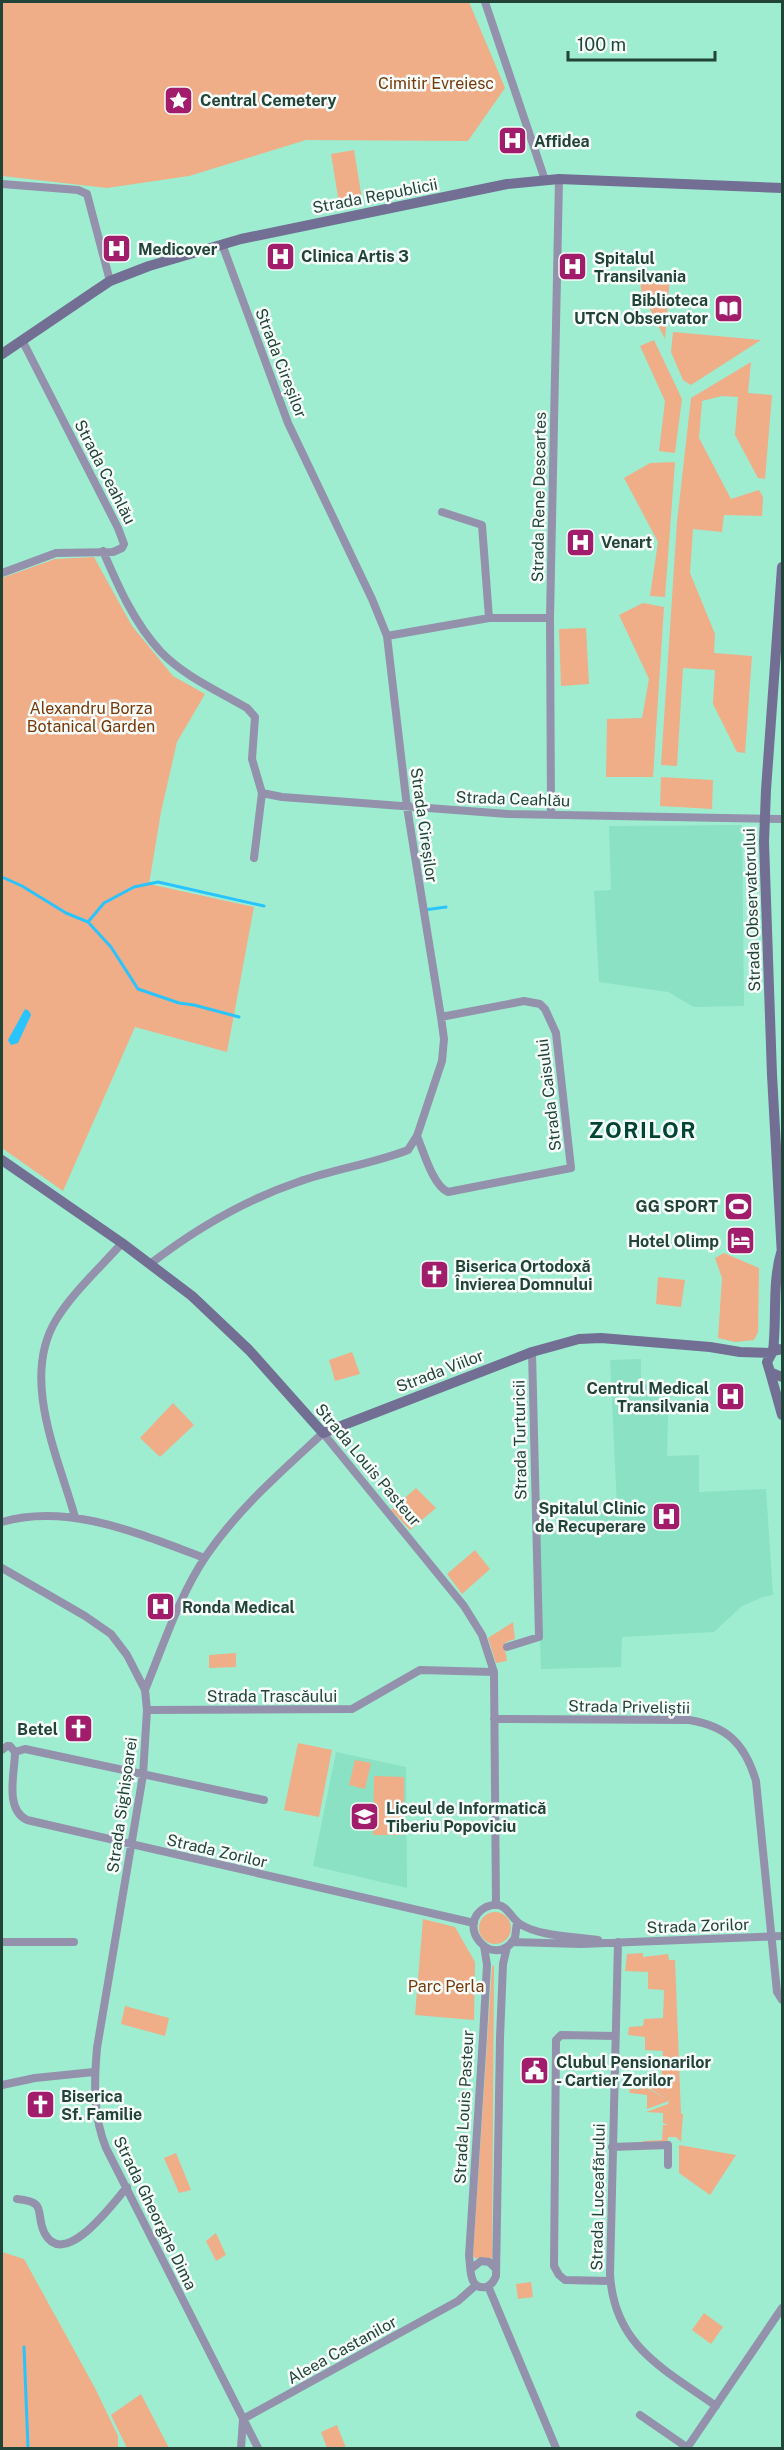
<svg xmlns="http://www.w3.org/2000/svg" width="784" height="2450" font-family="'Public Sans',sans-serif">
  <rect width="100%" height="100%" fill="#9fedd1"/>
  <path fill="#8be1c3" d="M 742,825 L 744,1006 L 694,1007 L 668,992 L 599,982 L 594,891 L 611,890 L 609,826 Z
    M 641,1359 L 641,1385 L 669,1383 L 667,1456 L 699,1455 L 699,1492 L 766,1489 L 773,1595 L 763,1597 L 742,1606 L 714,1632 L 622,1637 L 621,1667 L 541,1669 L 536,1525 L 566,1522 L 566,1513 L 617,1507 L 610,1360 Z
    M 336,1752 L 406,1767 L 407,1888 L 313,1866 Z"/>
  <path fill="#efad88" d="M 2,2 L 469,2 L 505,88 L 468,141 L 306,140 L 189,176 L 107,188 L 2,176 Z
    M 354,150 L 362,199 L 339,203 L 331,154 Z
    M 638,271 L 670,275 L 665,339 L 642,293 Z
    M 673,332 L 761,340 L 691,385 L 683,380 L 671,352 Z
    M 654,340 L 682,399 L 675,453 L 659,451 L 665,401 L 640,346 Z
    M 751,362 L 748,393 L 772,395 L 765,479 L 758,478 L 735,435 L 738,397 L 722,396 L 702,401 L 699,438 L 731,499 L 759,490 L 763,497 L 762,516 L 724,515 L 722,532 L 693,529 L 690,573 L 715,634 L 714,653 L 752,656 L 745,753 L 737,752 L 713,704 L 715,670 L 683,668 L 677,766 L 661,765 L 677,522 L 691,398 Z
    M 675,462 L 665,597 L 650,596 L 658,542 L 624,478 L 650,463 Z
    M 94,557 L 132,626 L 173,676 L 205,694 L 177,742 L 161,812 L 149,884 L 254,907 L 227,1052 L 135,1027 L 63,1191 L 2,1148 L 2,578 L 55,559 Z
    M 643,603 L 664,607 L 653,777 L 606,777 L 607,719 L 642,718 L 649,679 L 619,615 Z
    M 586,628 L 589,684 L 561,686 L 559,629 Z
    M 661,777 L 713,780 L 712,809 L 660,806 Z
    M 724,1253 L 759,1268 L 758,1332 L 754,1340 L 735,1342 L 718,1338 L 722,1278 L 715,1258 Z
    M 658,1277 L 685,1280 L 681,1307 L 656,1304 Z
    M 352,1352 L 360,1374 L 335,1381 L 329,1360 Z
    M 173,1403 L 194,1425 L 160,1457 L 140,1438 Z
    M 416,1488 L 436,1508 L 410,1530 L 391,1510 Z
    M 475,1550 L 490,1569 L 462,1594 L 447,1574 Z
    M 513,1622 L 515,1639 L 506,1642 L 504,1645 L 507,1661 L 496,1663 L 488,1638 Z
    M 236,1653 L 236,1667 L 209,1668 L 209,1655 Z
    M 298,1743 L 332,1750 L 319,1817 L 284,1810 Z
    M 355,1760 L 371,1763 L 365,1789 L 349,1785 Z
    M 374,1776 L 404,1777 L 404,1835 L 373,1835 Z
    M479 1928a16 16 0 1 1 32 0a16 16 0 1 1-32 0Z
    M 423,1919 L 455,1927 L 475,1962 L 474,2020 L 415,2015 Z
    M 643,1953 L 643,1957 L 668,1954 L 669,1960 L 675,1960 L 681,2114 L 683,2114 L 681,2142 L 676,2137 L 668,2137 L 667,2145 L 643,2145 L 643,2141 L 662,2140 L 663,2125 L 668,2125 L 663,2123 L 663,2113 L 646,2112 L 668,2104 L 669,2101 L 647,2109 L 647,2095 L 630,2093 L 629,2089 L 641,2089 L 641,2085 L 669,2100 L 640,2083 L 661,2081 L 663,2051 L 645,2050 L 645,2037 L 628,2035 L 629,2027 L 643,2026 L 644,2019 L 663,2018 L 664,1990 L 648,1989 L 648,1972 L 625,1971 L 627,1954 Z
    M 494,1965 L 492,2257 L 490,2259 L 475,2258 L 473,2256 L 492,1967 Z
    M 125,2006 L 169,2018 L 165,2036 L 121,2024 Z
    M 679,2145 L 736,2155 L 710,2195 L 679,2173 Z
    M 176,2153 L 191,2190 L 179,2193 L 164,2158 Z
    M 216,2233 L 226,2255 L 216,2261 L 206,2241 Z
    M 2,2252 L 24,2259 L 95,2388 L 118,2436 L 118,2448 L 2,2448 Z
    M 531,2282 L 533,2297 L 518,2299 L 516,2284 Z
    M 704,2313 L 723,2327 L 711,2344 L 692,2330 Z
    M 141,2394 L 169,2448 L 127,2448 L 111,2415 Z
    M 337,2425 L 346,2448 L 327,2448 L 321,2432 Z"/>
  <path fill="#29c4fe" d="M 25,1009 L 29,1011 L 31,1015 L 18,1043 L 11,1045 L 8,1040 Z"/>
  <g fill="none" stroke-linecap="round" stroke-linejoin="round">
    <path stroke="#29c4fe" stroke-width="3" d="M 2,877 L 22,886 L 66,913 L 88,922 L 111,947 L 138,989 L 179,1003 L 194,1005 L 239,1017
      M 424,910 L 446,907
      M 88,922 L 104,903 L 134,887 L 158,882 L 264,906
      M 24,2347 L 28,2448"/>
    <path stroke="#9491ac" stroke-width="8" d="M 485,2 L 545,180
      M 2,184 L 78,190 L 87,194 L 110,281
      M 442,512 L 482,525 L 489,618
      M 103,551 C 118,586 134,623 161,652 C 184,676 218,691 247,708 L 255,717 L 252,759 L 262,793 L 254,858
      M 2,573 L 56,553 L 113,552 L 122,548 L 124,544 L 118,528 L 22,340
      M 387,636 L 489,618 L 550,618
      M 262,793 L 282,797 L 508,814 L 782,819
      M 551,815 L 550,618 L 559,179
      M 417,1136 C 423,1150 433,1186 448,1192 L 571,1168 L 556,1033 L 545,1009 L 540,1004 L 524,1001 L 441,1017
      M 150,1264 C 194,1230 245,1200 298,1182 C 334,1169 372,1164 408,1150 L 417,1136 L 442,1061 L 444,1039 L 441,1017 L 407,807 L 387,636 L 372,599 L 288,423 L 222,244
      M 75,1517 C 59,1459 20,1379 56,1320 C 73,1292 100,1268 122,1243
      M 2,1522 C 69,1502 142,1535 205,1558
      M 2,1568 L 85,1616 L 111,1634 L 127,1655 L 145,1690 L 147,1710 L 143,1775 L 97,2048 C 94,2082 93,2116 106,2148 L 258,2448
      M 507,1647 L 539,1637 L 532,1352
      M 145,1690 C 163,1646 179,1596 206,1556 C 239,1508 280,1473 323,1433 L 464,1606 L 482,1635 L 494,1672 L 496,1905
      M 147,1710 L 352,1709 L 420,1670 L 494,1672
      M 494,1719 L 689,1720 C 727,1726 745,1744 756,1781 L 777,1992 L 782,2000
      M 2,1750 L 7,1746 L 10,1746 L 15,1752
      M 15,1752 C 15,1772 4,1809 27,1820 L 474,1923
      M 15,1752 L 25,1749 L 264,1800
      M 517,1922 L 515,1938 C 493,1973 453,1924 486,1907 C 506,1898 509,1917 520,1924 C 541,1937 573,1936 598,1940
      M 2,1942 L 74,1942
      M 512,1942 L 581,1944 L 782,1936
      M 618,1942 L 610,2274 C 614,2346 664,2369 716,2406
      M 484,1946 L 487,1965 L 483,2037 L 469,2256 C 471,2267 468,2290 486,2287 C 492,2285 494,2281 496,2276 L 500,2038 L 503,1964 L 507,1947
      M 2,2085 L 35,2078 L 94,2072
      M 612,2147 L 668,2145 L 668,2165
      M 17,2199 C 49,2202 34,2213 45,2234 C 65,2270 114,2202 127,2187
      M 471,2269 L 481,2261 L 489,2262 L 495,2268
      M 610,2281 L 565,2280 L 559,2275 L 554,2266 L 556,2040 L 561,2035 L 615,2036
      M 488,2286 L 556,2448
      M 640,2415 L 688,2448
      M 241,2448 L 243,2419 L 458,2301 L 476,2285
      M 687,2448 L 782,2308"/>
    <path stroke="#726e94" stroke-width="10" d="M 2,354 L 95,291 L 110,281 L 149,266 L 241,239 L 507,184 L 559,179 L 782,188
      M 782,567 L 766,790 L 764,842 L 772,1075 L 782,1256
      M 2,1160 L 122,1243 L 192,1296 L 249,1350 L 323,1433 L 532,1352 L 579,1339 L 601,1338 L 710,1347 L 740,1352 L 771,1353
      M 782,1349 L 773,1351 L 767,1362 L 770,1372 L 782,1377
      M 773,1351 C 777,1319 772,1284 781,1253
      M 770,1372 L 782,1415"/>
  </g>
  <defs>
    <symbol id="sight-square" viewBox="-11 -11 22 22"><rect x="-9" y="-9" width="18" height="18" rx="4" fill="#a11d6c" stroke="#f6fdfa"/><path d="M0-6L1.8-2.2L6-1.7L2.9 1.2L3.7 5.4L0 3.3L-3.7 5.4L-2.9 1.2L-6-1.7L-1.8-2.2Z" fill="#fff"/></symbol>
    <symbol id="hospital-square" viewBox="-11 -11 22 22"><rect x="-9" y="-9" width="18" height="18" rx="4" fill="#a11d6c" stroke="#f6fdfa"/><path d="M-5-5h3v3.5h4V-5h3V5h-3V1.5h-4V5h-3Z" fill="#fff"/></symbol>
    <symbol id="library-square" viewBox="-11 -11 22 22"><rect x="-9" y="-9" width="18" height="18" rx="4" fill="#a11d6c" stroke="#f6fdfa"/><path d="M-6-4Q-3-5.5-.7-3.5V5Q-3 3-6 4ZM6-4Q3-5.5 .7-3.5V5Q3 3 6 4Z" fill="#fff"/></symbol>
    <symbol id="stadium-square" viewBox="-11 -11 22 22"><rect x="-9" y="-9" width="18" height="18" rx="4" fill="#a11d6c" stroke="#f6fdfa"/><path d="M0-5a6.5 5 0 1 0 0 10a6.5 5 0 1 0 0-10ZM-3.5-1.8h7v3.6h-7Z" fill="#fff"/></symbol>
    <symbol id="hotel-square" viewBox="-11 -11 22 22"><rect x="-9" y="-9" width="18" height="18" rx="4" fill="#a11d6c" stroke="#f6fdfa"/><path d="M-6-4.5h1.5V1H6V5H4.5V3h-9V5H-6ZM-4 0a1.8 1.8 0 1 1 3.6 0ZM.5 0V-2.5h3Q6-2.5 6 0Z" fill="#fff"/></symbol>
    <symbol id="church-square" viewBox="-11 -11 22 22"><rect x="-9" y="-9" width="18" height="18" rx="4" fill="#a11d6c" stroke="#f6fdfa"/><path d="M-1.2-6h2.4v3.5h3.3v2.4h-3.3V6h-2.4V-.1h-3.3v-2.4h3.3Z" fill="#fff"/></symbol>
    <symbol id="school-square" viewBox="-11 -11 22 22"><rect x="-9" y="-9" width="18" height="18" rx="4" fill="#a11d6c" stroke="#f6fdfa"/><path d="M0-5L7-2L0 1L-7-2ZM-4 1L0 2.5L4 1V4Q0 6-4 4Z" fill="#fff"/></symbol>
    <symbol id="civic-square" viewBox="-11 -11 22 22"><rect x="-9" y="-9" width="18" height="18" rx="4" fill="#a11d6c" stroke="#f6fdfa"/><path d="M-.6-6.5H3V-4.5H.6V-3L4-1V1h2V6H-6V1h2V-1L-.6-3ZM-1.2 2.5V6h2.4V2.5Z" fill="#fff"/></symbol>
  </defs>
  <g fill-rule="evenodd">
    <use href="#sight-square" x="162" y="84" width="33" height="33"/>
    <use href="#hospital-square" x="496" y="124" width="33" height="33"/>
    <use href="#hospital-square" x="100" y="232" width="33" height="33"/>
    <use href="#hospital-square" x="264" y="240" width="33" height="33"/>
    <use href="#hospital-square" x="556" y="250" width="33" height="33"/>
    <use href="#library-square" x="712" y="292" width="33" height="33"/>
    <use href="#hospital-square" x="564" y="526" width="33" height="33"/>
    <use href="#stadium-square" x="722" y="1190" width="33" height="33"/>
    <use href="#hotel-square" x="724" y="1224" width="33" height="33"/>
    <use href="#church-square" x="418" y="1258" width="33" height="33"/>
    <use href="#hospital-square" x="714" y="1380" width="33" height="33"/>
    <use href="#hospital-square" x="650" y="1500" width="33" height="33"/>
    <use href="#hospital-square" x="144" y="1590" width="33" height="33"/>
    <use href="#church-square" x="62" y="1712" width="33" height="33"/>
    <use href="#school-square" x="348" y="1800" width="33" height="33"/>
    <use href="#civic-square" x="518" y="2054" width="33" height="33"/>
    <use href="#church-square" x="24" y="2088" width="33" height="33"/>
  </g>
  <g text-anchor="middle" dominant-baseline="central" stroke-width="5" stroke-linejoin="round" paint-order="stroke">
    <g font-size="16" fill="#773707" stroke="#f6fdfa">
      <text x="436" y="83">Cimitir Evreiesc</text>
      <text x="91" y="708">Alexandru Borza<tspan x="91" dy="18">Botanical Garden</tspan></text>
      <text x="446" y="1986">Parc Perla</text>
    </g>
    <g font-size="16" font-weight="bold" fill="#224338" stroke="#f6fdfa" text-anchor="start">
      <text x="200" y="100">Central Cemetery</text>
      <text x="534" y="141">Affidea</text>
      <text x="138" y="249">Medicover</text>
      <text x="301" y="256">Clinica Artis 3</text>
      <text x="594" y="258">Spitalul<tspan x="594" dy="18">Transilvania</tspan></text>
      <text x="708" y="300" text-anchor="end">Biblioteca<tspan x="708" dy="18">UTCN Observator</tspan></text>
      <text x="601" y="542">Venart</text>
      <text x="718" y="1206" text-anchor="end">GG SPORT</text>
      <text x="719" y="1241" text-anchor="end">Hotel Olimp</text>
      <text x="455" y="1266">Biserica Ortodoxă<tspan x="455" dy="18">Învierea Domnului</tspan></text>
      <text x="709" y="1388" text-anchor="end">Centrul Medical<tspan x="709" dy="18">Transilvania</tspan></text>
      <text x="646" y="1508" text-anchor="end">Spitalul Clinic<tspan x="646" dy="18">de Recuperare</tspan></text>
      <text x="182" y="1607">Ronda Medical</text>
      <text x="58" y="1729" text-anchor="end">Betel</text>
      <text x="386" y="1808">Liceul de Informatică<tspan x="386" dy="18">Tiberiu Popoviciu</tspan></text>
      <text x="556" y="2062">Clubul Pensionarilor<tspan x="556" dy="18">- Cartier Zorilor</tspan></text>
      <text x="61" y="2096">Biserica<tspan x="61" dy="18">Sf. Familie</tspan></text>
    </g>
    <g font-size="16" fill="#224338" stroke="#f6fdfa">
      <text transform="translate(375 196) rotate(-11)">Strada Republicii</text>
      <text transform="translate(281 363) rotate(69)">Strada Cireșilor</text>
      <text transform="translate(105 472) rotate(63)">Strada Ceahlău</text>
      <text transform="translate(539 497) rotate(-89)">Strada Rene Descartes</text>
      <text transform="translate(513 799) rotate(2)">Strada Ceahlău</text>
      <text transform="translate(424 825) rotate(82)">Strada Cireșilor</text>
      <text transform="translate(752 910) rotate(-92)">Strada Observatorului</text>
      <text transform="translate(549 1095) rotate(-97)">Strada Caisului</text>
      <text transform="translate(440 1371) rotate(-21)">Strada Viilor</text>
      <text transform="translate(520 1440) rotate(-91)">Strada Turturicii</text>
      <text transform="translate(368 1465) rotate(50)">Strada Louis Pasteur</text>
      <text x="272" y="1696">Strada Trascăului</text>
      <text transform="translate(629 1707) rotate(1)">Strada Priveliștii</text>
      <text transform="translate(122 1805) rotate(-82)">Strada Sighișoarei</text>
      <text transform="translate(217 1851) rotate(13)">Strada Zorilor</text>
      <text transform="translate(698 1926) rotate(-2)">Strada Zorilor</text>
      <text transform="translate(464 2107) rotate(-87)">Strada Louis Pasteur</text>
      <text transform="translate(598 2197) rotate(-89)">Strada Luceafărului</text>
      <text transform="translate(155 2213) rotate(64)">Strada Gheorghe Dima</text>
      <text transform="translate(342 2350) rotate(-29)">Aleea Castanilor</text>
    </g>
    <g font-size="22" font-weight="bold" letter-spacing="1.5" fill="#004534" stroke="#f6fdfa">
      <text x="643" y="1130">ZORILOR</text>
    </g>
  </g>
  <rect width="784" height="2450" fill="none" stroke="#224338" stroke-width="6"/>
  <path d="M568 51v9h147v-9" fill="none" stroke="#224338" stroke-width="3"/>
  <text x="577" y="51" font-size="18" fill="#224338" stroke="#f6fdfa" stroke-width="4.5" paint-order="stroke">100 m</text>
</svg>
